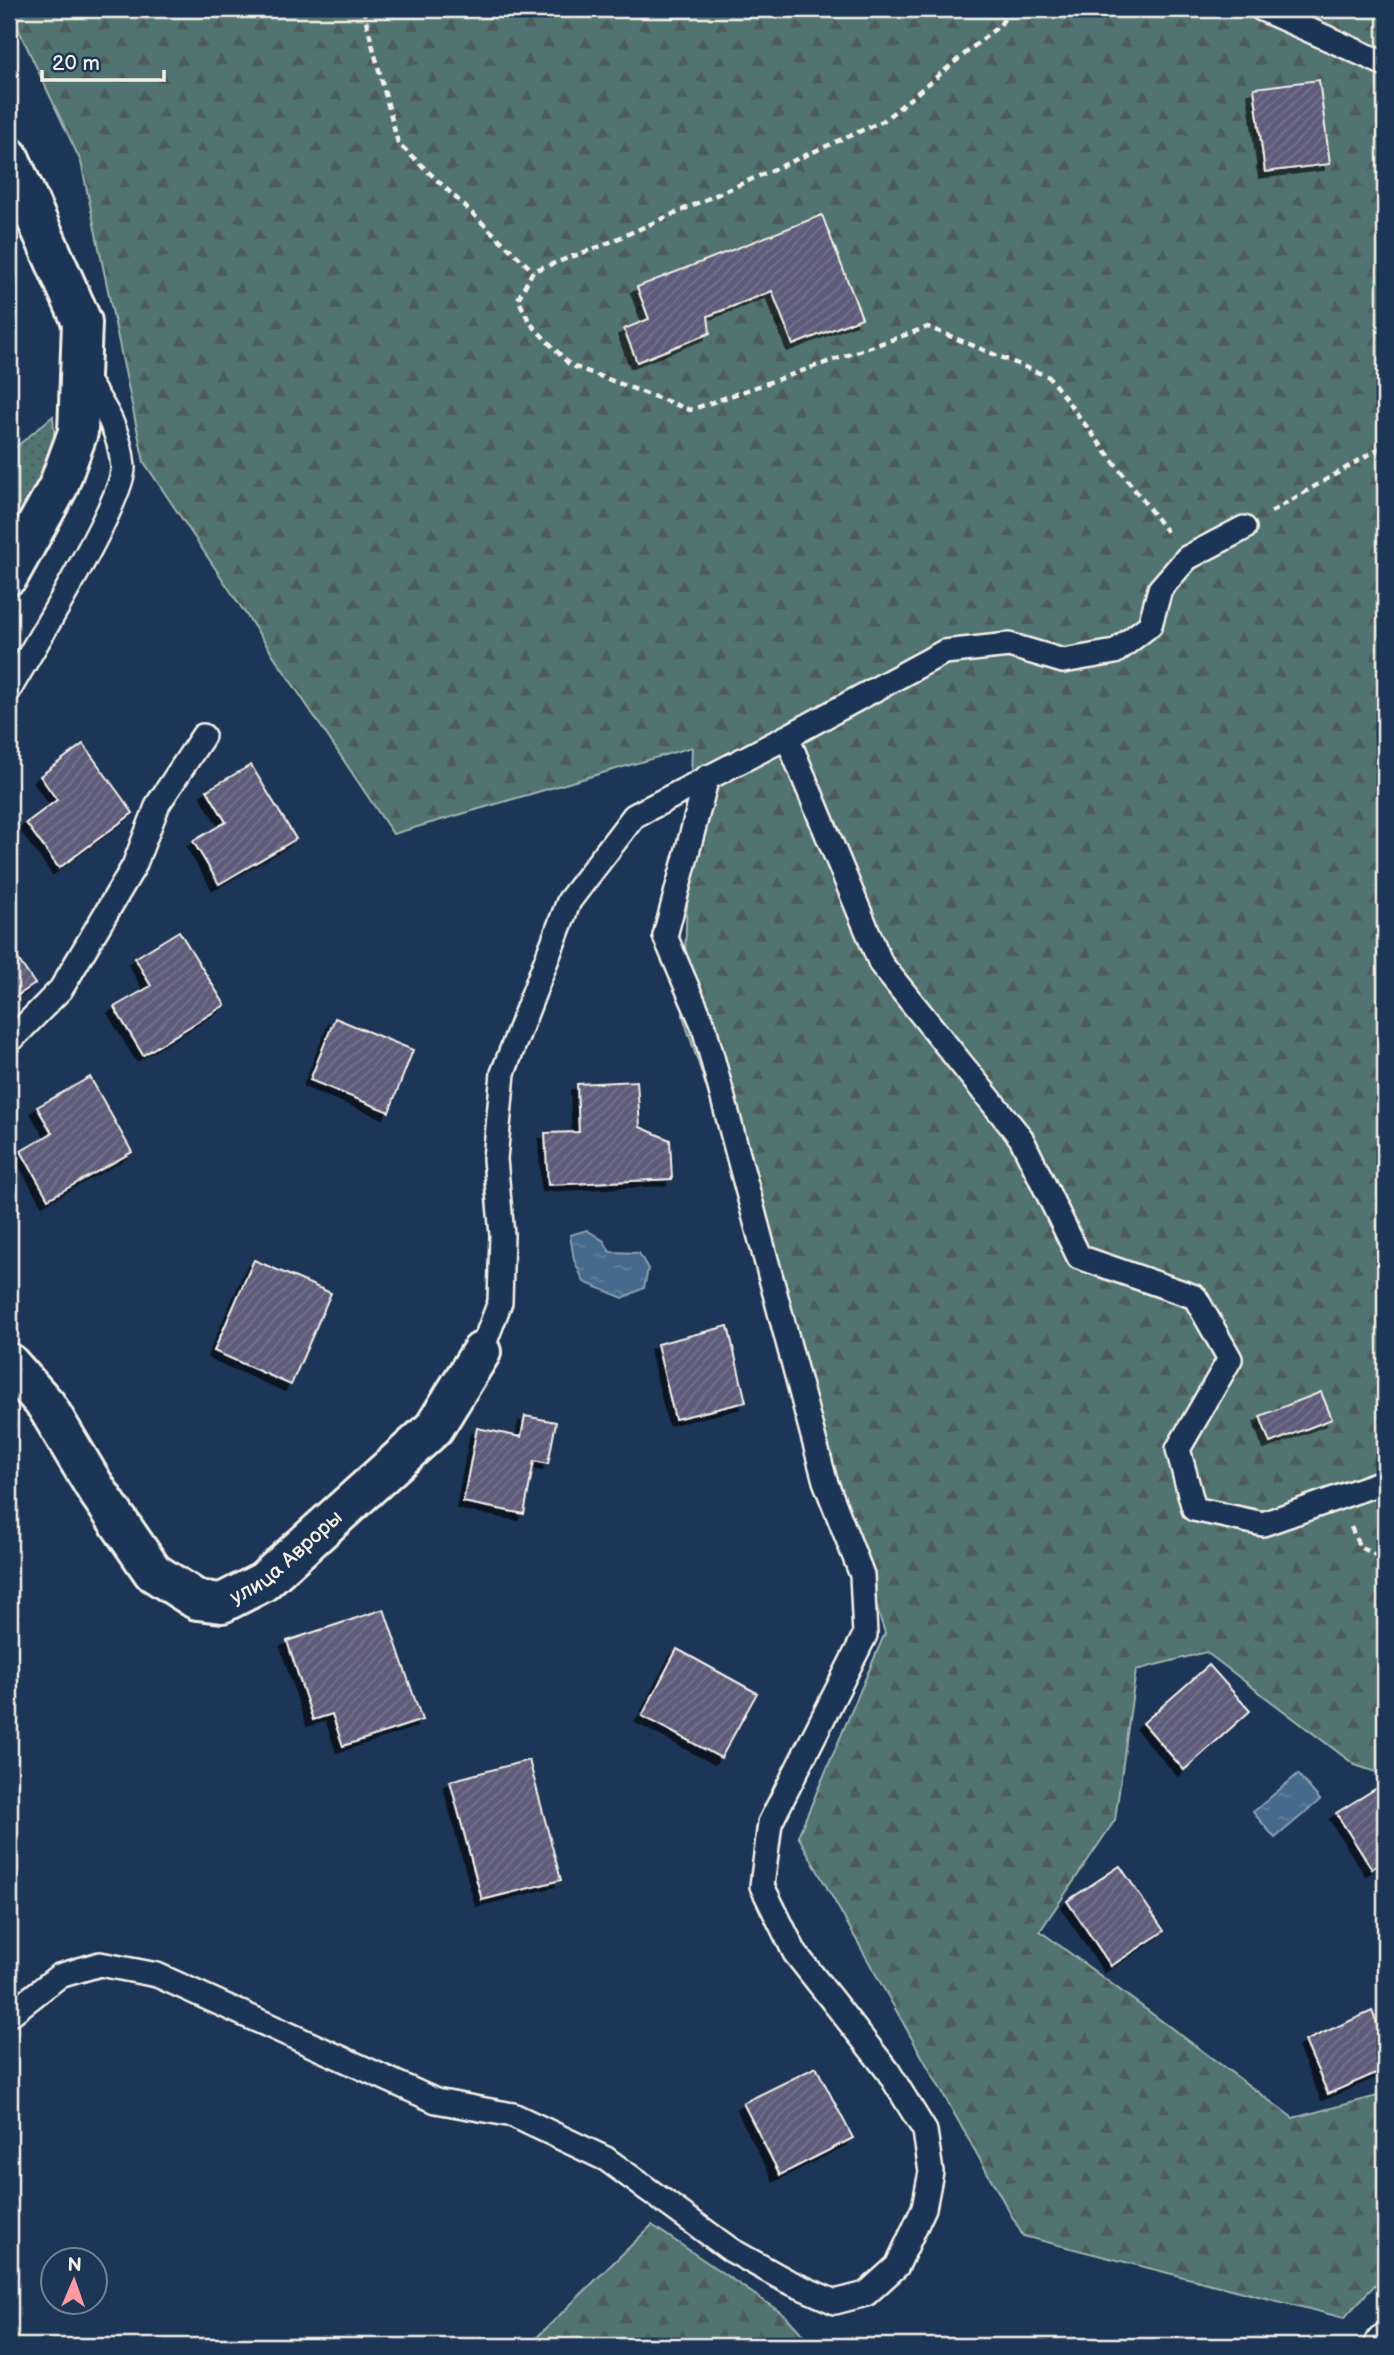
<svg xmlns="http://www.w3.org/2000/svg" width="1394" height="2355" font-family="'Balsamiq Sans',sans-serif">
  <defs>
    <pattern id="grass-dots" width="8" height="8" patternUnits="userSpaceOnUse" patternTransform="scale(1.75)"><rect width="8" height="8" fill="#517372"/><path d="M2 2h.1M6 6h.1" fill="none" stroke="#4d5b5a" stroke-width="1.8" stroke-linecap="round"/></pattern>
    <pattern id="forest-firs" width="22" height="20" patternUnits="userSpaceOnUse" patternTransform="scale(1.75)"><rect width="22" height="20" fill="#517372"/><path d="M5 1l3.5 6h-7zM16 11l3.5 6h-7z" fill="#4d5b5a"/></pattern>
    <pattern id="water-ripples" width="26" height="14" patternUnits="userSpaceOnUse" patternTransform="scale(1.75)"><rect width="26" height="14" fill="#446a8c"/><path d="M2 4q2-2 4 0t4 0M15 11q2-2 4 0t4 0" fill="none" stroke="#60809c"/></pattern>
    <pattern id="building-hatch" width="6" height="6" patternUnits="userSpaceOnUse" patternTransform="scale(1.75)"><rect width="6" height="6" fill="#5e5b7a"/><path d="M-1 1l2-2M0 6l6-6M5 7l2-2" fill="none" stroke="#76738d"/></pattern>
    <filter id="shadow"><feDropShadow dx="-6" dy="6" stdDeviation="0" flood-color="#0009"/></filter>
  </defs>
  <rect width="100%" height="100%" fill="#1d3557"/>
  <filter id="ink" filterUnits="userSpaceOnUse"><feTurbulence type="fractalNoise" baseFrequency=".0143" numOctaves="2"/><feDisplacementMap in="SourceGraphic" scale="14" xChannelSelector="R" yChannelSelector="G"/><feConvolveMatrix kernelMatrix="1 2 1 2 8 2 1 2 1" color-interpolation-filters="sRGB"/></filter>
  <g filter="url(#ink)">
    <path fill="url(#grass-dots)" stroke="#a2b2ad" stroke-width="2" d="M 53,416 L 56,465 L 9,539 L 9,453 Z"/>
    <path fill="url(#forest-firs)" stroke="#a2b2ad" stroke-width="2" d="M 9,9 L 1385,9 L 1385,1775 L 1355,1765 L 1206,1652 L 1136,1670 L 1115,1820 L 1040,1931 L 1293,2118 L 1385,2094 L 1385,2274 L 1344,2318 L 1023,2236 L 798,1836 L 885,1633 L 683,1016 L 692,747 L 393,834 L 144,462 L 81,162 Z
      M 652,2225 L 786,2316 L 813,2346 L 528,2346 Z"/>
    <path fill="url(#water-ripples)" stroke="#8aa0b1" stroke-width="2" d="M 587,1230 L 604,1241 L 610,1252 L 639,1253 L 648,1269 L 644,1288 L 623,1298 L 584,1282 L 574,1260 L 570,1235 Z
      M 1298,1774 L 1320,1800 L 1275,1838 L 1253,1812 Z"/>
    <path fill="url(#building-hatch)" stroke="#f4f1e8" stroke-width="2" filter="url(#shadow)" d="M 1319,80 L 1330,164 L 1265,172 L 1254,88 Z
      M 822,215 L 862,318 L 793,345 L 772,291 L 708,316 L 710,333 L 637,362 L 624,329 L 649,319 L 637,287 Z
      M 83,744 L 133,813 L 59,868 L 26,823 L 57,800 L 40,776 Z
      M 251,765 L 296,839 L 219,884 L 193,841 L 226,822 L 207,790 Z
      M 179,931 L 225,1005 L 143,1055 L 114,1007 L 151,986 L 135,958 Z
      M 9,946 L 35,984 L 9,1001 Z
      M 335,1018 L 413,1050 L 389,1112 L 310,1080 Z
      M 90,1077 L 132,1152 L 48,1199 L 21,1151 L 52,1133 L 37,1107 Z
      M 637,1081 L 640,1127 L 670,1140 L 672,1179 L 548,1185 L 545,1133 L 579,1132 L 577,1084 Z
      M 9,1191 L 19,1211 L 9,1217 Z
      M 254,1260 L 331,1293 L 291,1385 L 214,1351 Z
      M 728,1326 L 746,1402 L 675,1419 L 657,1344 Z
      M 1321,1392 L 1332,1419 L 1270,1443 L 1260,1416 Z
      M 525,1416 L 556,1422 L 548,1464 L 534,1461 L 524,1514 L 463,1502 L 477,1428 L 521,1437 Z
      M 384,1609 L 422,1720 L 343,1746 L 332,1714 L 313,1720 L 287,1641 Z
      M 677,1649 L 757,1693 L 721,1758 L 642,1716 Z
      M 1209,1665 L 1250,1711 L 1184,1770 L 1143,1723 Z
      M 529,1760 L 561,1880 L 482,1900 L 450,1781 Z
      M 1382,1785 L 1385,1791 L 1385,1860 L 1372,1869 L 1336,1813 Z
      M 1120,1866 L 1164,1931 L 1111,1966 L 1067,1901 Z
      M 1372,2011 L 1385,2042 L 1385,2069 L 1328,2094 L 1305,2041 Z
      M 816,2067 L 853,2138 L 780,2175 L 743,2103 Z"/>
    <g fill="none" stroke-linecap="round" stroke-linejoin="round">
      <defs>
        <path id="lane" d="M 1262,9 L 1385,64
          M 9,690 C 30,653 125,499 123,467 C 120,429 103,406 83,375
          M 787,737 L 944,652 L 1009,645 L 1063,661 L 1115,652 L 1150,625 L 1160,589 L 1187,558 L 1244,528
          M 9,1042 L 61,989 L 134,866 L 158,804 L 203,736
          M 481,1352 L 500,1302 L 502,1235 L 495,1159 L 503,1073 L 569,901 L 634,816 L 787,737 L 881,964 L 1021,1138 L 1079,1257 L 1195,1297 L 1230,1359 L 1178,1449 L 1194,1509 L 1263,1524 L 1385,1481
          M 9,2015 L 59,1976 L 100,1964 L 157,1975 L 436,2101 L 513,2115 L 606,2159 L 731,2250 L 787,2281 L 835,2302 L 866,2294 L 897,2266 L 924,2208 L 931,2172 L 925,2131 L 888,2071 L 795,1953 L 762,1886 L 770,1823 L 865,1635 L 862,1575 L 825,1481 L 704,1027 L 665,936 L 707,777"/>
        <g id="street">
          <path d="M 9,157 L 82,322 L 78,432 L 58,487 L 9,575"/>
          <path id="s1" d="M 9,1363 L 46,1405 L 96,1489 L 153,1572 L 197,1600 L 222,1603 L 263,1582 L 434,1428 L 481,1352"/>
        </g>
        <path id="secondary" d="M 1384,2346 L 1385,2344"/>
      </defs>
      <use href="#lane" stroke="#f4f1e8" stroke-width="28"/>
      <use href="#street" stroke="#f4f1e8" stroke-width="44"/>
      <use href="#secondary" stroke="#f4f1e8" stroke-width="44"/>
      <path stroke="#f4f1e8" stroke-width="4.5" stroke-dasharray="7 5" stroke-linecap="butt" d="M 363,9 L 398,143 L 533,271
        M 1011,9 L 1000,25 L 883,121 L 601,246 L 533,271 L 518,299 L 530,323 L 570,365 L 690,410 L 928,327 L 1049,377 L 1167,532
        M 1271,512 L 1385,445
        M 1351,1527 L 1359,1546 L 1385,1560"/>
      <use href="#lane" stroke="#1d3557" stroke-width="23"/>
      <use href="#street" stroke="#1d3557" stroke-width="38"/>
      <use href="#secondary" stroke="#1d3557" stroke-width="38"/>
    </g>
  </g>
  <g text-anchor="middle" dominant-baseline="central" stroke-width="6" stroke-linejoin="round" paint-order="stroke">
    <g font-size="21" fill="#f4f1e8" stroke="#1d3557">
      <text stroke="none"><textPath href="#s1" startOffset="411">улица Авроры</textPath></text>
    </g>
  </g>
  <rect width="1394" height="2355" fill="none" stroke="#1d3557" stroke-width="35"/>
  <rect x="18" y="18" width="1359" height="2320" fill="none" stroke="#f4f1e8" stroke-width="2.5" filter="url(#ink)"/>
  <g transform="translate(74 2281) rotate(2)"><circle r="33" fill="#1d3557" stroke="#738091" stroke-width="2"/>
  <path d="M0-5L12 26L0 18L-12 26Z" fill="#ff9aa2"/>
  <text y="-10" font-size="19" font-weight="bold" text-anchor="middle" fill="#f4f1e8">N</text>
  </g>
  <path d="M42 70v10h122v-10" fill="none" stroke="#f4f1e8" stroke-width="3.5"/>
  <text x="52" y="70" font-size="21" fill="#f4f1e8" stroke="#1d3557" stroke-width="5" paint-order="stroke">20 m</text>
</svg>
